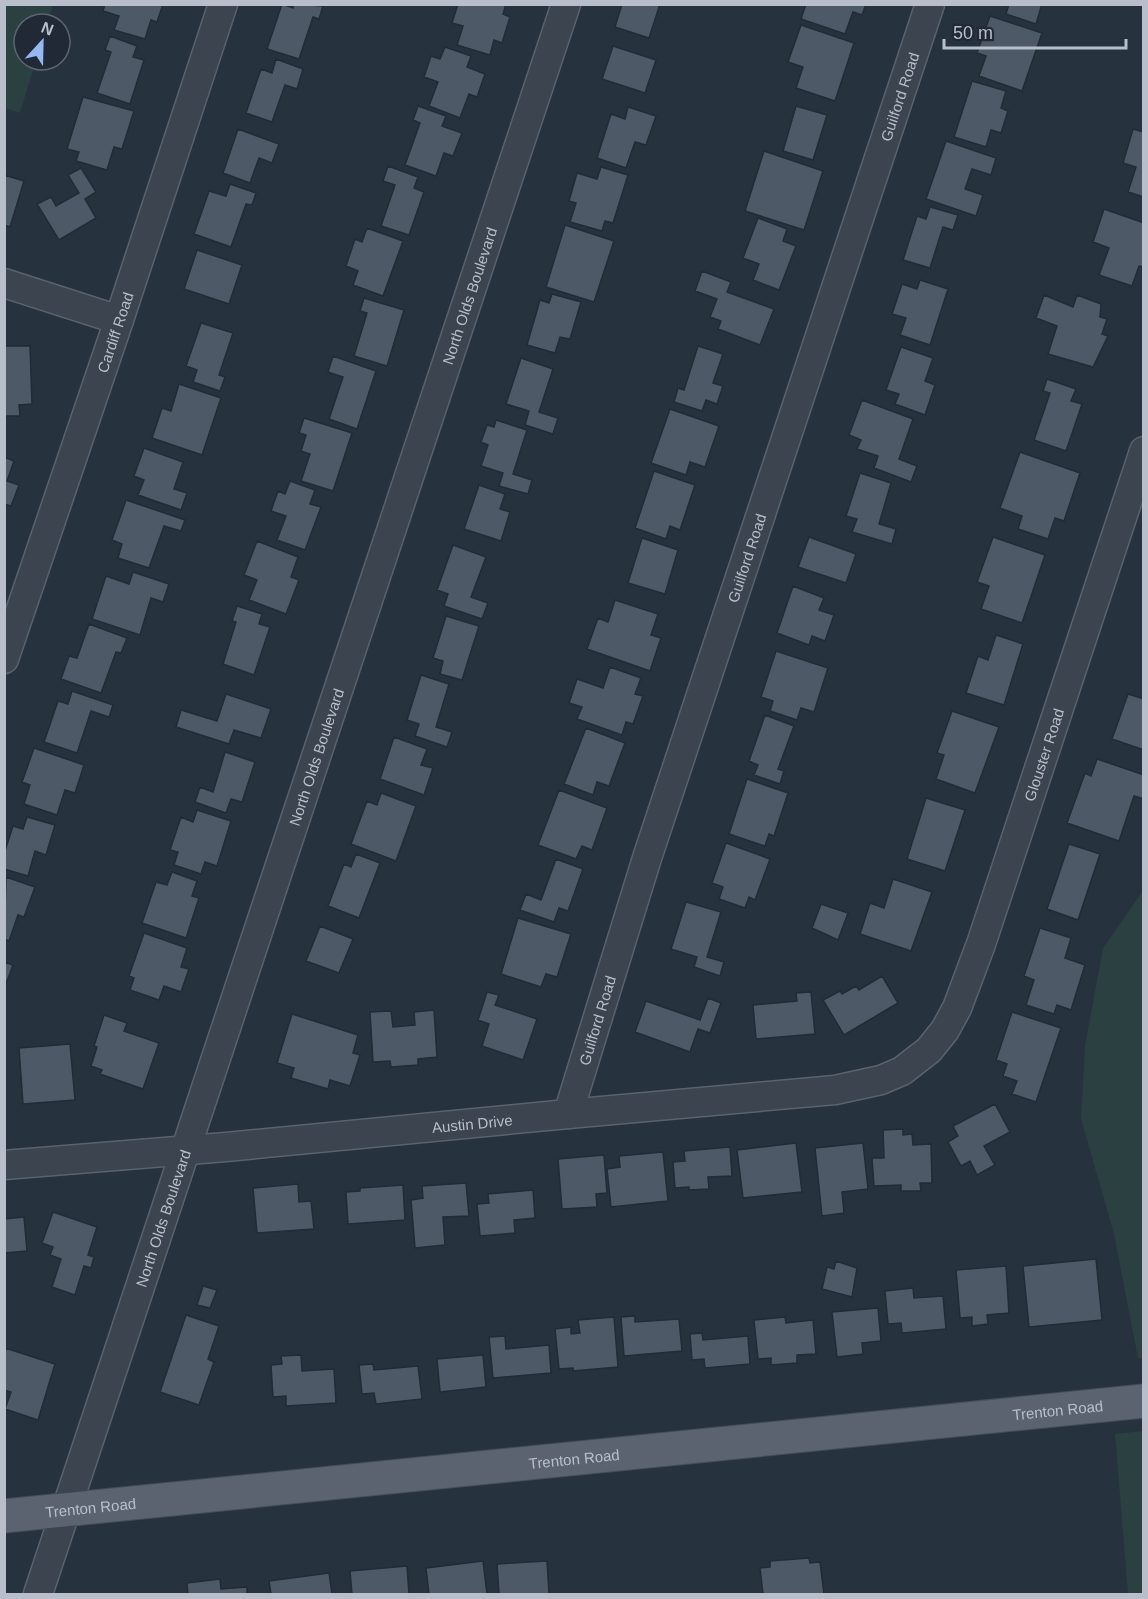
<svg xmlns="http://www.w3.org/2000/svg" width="1148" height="1599" font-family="Helvetica,sans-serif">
  <rect width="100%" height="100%" fill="#27323f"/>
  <path fill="#2a4041" d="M 5,4 L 53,5 L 47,24 L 24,24 L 24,60 L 36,60 L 20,113 L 5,108 Z
    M 1143,891 L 1144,1358 L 1138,1358 L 1114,1234 L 1081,1119 L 1085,1046 L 1103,948 Z
    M 1143,1431 L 1143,1594 L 1128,1594 L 1115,1434 Z"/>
  <path fill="#4e5968" stroke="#222b37" stroke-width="1.5" d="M 105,4 L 163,4 L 157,22 L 151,20 L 145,39 L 114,30 L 119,16 L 103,11 Z
    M 282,4 L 293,8 L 294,4 L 323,6 L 319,19 L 313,17 L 299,59 L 267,49 Z
    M 458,4 L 506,4 L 503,14 L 510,17 L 502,43 L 494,40 L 490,55 L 457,45 L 463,26 L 452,23 Z
    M 622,4 L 660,4 L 649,38 L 615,27 Z
    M 806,4 L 866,4 L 862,15 L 853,12 L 845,34 L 801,19 Z
    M 1009,4 L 1042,4 L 1036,24 L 1006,14 Z
    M 990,16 L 1042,33 L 1022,91 L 979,76 L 986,56 L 977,53 Z
    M 801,25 L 854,43 L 835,101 L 796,88 L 803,67 L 788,62 Z
    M 110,36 L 137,46 L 133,57 L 144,60 L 130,104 L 97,93 L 111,52 L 105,50 Z
    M 613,46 L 656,60 L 645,93 L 602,79 Z
    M 445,47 L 471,56 L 467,67 L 485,74 L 477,97 L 469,94 L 460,118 L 429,106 L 438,82 L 424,77 L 431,56 L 440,59 Z
    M 276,59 L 303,69 L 297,89 L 285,85 L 272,122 L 246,113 L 261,69 L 272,73 Z
    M 972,81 L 1006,91 L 1001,108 L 1008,111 L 1001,133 L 991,130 L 986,147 L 954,137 Z
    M 83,97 L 134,111 L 122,149 L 114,147 L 107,170 L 76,161 L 79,152 L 67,149 Z
    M 418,106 L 446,116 L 442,126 L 462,133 L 453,156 L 444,153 L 436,176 L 405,165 L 420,123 L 413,120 Z
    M 796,106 L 827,115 L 813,160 L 783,151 Z
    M 628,107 L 656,116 L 646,145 L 635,142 L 626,168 L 597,158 L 611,114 L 625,119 Z
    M 238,129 L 279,144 L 272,163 L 259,158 L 250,183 L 223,173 Z
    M 1133,129 L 1144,132 L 1144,197 L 1128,192 L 1136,167 L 1123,163 Z
    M 946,141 L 996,158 L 991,175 L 972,169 L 965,189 L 983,195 L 976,216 L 926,199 Z
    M 764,151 L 823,171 L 804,230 L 745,211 Z
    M 388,166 L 418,177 L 414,188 L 424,192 L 409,235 L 381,226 L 395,185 L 383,181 Z
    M 601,167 L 628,175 L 613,223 L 605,221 L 602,231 L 570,222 L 576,203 L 569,201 L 577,173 L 597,179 Z
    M 81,168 L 96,192 L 85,199 L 96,218 L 59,240 L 37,204 L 51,197 L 56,206 L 79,193 L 68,175 Z
    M 4,175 L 24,181 L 10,227 L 4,225 Z
    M 230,184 L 256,193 L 252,205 L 246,204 L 231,247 L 194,234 L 209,191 L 226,196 Z
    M 930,207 L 958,215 L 953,230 L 943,227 L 930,268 L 903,260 L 917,216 L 926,219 Z
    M 1104,209 L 1144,223 L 1144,267 L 1139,266 L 1132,286 L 1099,275 L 1109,248 L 1093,242 Z
    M 758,218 L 787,229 L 783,241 L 796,246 L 779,290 L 753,280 L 759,264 L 743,258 Z
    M 565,225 L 614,241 L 594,302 L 546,287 Z
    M 367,228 L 403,241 L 383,296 L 353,285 L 358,271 L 346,266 L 355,239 L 362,242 Z
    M 197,250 L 242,265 L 229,304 L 184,289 Z
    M 702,271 L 731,282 L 727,292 L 774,309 L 760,345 L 718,329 L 721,321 L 710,317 L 717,299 L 695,291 Z
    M 920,280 L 948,289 L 930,345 L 900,335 L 906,318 L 892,314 L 902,284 L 917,289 Z
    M 552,294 L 581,302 L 570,339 L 560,337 L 555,353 L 527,345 L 540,300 L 549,303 Z
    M 1044,295 L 1073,307 L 1077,295 L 1101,304 L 1100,317 L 1107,319 L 1102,334 L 1108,336 L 1093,367 L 1048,354 L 1057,326 L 1036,318 Z
    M 364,298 L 404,310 L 387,366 L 354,356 L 367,313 L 360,311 Z
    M 201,323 L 233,333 L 219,375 L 225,377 L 220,391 L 193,382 L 197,370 L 186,366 Z
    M 4,346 L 30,346 L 32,404 L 19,405 L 20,416 L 4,416 Z
    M 698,346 L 723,354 L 713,383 L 723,386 L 717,404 L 706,400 L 702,411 L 674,402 L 678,388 L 684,390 Z
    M 901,347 L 933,358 L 925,381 L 935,385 L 925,415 L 895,404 L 899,394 L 886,390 Z
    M 333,356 L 376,371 L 357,429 L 329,419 L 343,377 L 328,372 Z
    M 521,358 L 553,369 L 539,412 L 558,418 L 553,434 L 525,425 L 529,411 L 506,404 Z
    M 1047,379 L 1076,389 L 1071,401 L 1082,404 L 1066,451 L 1034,440 L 1050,393 L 1043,391 Z
    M 179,384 L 221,398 L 202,455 L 152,438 L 162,408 L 171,411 Z
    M 862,400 L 913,419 L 899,459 L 917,466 L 911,482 L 874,468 L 878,456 L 857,449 L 861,440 L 849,435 Z
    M 670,409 L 719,426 L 705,467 L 690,462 L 686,475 L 651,463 Z
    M 304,418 L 352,433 L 333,491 L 301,481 L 310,454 L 301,451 L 306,435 L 299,433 Z
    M 496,420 L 527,430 L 513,474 L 532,480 L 528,494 L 499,486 L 503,473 L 481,466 L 488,445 L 481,442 L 487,425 L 494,427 Z
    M 144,448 L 183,462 L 174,489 L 187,493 L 181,510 L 138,495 L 144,480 L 134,476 Z
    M 1020,452 L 1080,473 L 1064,521 L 1055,518 L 1048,539 L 1018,529 L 1022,516 L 1000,508 Z
    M 4,457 L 14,461 L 7,481 L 19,485 L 11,506 L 4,504 Z
    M 654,471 L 695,485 L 680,530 L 670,526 L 666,539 L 635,528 Z
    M 860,473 L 891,483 L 879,524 L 896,529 L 892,544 L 852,532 L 857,519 L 846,516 Z
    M 290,481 L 315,490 L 310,504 L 321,507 L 305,550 L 277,540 L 286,516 L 271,511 L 278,491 L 285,494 Z
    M 479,485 L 505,494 L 500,509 L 510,512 L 501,541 L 464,529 Z
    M 126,500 L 185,520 L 181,531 L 164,526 L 149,568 L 118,558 L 122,544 L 112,540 Z
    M 809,537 L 856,554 L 846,583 L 798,567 Z
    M 993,537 L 1045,555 L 1022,623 L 981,609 L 989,586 L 977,582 Z
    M 642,538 L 678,550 L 665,594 L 628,583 Z
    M 257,541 L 298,557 L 291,577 L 299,580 L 286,614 L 249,600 L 257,580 L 244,575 Z
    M 453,545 L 486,557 L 471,597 L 488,603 L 482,619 L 444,606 L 448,594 L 437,590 Z
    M 133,572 L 169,584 L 163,602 L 151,598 L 140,635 L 92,619 L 106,576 L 129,584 Z
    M 793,586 L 824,598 L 819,610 L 834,615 L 825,641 L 812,636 L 809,645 L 777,633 Z
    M 615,600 L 658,614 L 651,635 L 661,638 L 650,671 L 587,649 L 598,618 L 608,622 Z
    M 237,606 L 262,614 L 259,624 L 270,627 L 254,675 L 223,664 L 236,622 L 232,621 Z
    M 446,616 L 479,626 L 462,680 L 440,674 L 443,661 L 433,658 Z
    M 89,624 L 127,638 L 121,653 L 116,652 L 101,693 L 61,679 L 69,656 L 77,658 Z
    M 996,635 L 1023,644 L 1004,705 L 966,693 L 978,656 L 988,660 Z
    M 776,651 L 828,668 L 814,712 L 801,708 L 797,720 L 770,711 L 773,701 L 761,697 Z
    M 610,667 L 641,678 L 635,694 L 643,696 L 633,724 L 626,722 L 622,735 L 577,719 L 582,707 L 569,703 L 577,679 L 603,688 Z
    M 421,675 L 449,684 L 436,727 L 452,732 L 447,747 L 415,736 L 419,724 L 407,720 Z
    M 72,691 L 113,705 L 109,717 L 91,711 L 77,753 L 44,742 L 58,701 L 68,704 Z
    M 226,694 L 271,709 L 261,738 L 234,730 L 229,744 L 176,727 L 181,710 L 217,721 Z
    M 1128,694 L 1144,699 L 1144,750 L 1112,739 Z
    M 952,711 L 999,727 L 975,793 L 936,779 L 944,755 L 937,753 Z
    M 765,715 L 794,726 L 778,769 L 784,771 L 780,784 L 754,775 L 758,765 L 749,761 Z
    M 586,728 L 625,743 L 609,786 L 597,782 L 593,795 L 564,784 Z
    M 394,737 L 427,749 L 421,765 L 433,768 L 424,795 L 380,779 Z
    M 34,748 L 84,765 L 75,793 L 65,790 L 57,815 L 24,804 L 30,785 L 22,782 Z
    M 225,752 L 255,762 L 242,802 L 231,799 L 226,813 L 195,802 L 200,787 L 213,792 Z
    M 1097,759 L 1144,775 L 1144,799 L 1134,796 L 1119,841 L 1067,823 L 1085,773 L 1091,776 Z
    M 747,779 L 788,793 L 774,836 L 769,834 L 765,846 L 729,834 Z
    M 559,790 L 607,808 L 592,850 L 582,846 L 576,859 L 538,845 Z
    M 381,793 L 416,806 L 396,861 L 351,844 L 367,801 L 377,805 Z
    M 926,798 L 965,810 L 945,871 L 907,859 Z
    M 197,810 L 231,821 L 217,866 L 205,862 L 201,874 L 174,865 L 178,852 L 170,850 L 181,817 L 193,822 Z
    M 27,817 L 55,825 L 46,855 L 35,851 L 28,876 L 4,869 L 4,854 L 13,826 L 23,829 Z
    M 726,843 L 770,859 L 755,900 L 749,897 L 745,908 L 719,899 L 723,887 L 712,883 Z
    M 1069,844 L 1100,854 L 1078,920 L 1047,909 Z
    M 356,854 L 380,863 L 359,918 L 328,906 L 344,864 L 351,867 Z
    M 556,859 L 583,869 L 568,911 L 559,908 L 554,922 L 520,910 L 526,894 L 541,900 Z
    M 172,872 L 197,881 L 192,896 L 199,898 L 186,938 L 142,923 L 156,882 L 167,885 Z
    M 6,877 L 35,887 L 24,917 L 18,915 L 9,941 L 4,939 Z
    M 893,879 L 932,892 L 911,951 L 860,934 L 870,903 L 884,908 Z
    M 686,902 L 721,912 L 707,957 L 724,962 L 720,976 L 694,967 L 697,957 L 671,949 Z
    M 821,904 L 848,913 L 838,940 L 812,928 Z
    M 518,918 L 571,934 L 557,977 L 546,974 L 541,987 L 501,974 Z
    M 320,926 L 353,939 L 339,973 L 306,961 Z
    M 1040,928 L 1071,938 L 1065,958 L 1085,965 L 1071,1010 L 1057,1005 L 1054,1014 L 1026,1005 L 1034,980 L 1024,976 Z
    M 144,933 L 187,948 L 181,967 L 189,969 L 181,992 L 164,986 L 159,1000 L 130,990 L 134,978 L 129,976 Z
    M 4,962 L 13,965 L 4,989 Z
    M 882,976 L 898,1003 L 844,1035 L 823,1000 L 840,991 L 842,994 L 856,986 L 859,990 Z
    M 487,992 L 499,995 L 495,1005 L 537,1019 L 523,1060 L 482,1046 L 489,1024 L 478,1020 Z
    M 811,992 L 815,1034 L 756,1039 L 753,1005 L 797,1001 L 796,993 Z
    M 708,998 L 721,1003 L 710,1033 L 698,1029 L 690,1052 L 635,1032 L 646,1001 L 700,1020 Z
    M 434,1010 L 437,1057 L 418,1059 L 418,1065 L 391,1067 L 390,1061 L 373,1062 L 370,1012 L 391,1011 L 393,1027 L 415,1025 L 414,1012 Z
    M 1012,1012 L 1061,1028 L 1036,1102 L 1012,1094 L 1017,1081 L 1003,1076 L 1007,1064 L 996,1060 Z
    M 292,1014 L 358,1035 L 353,1053 L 360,1055 L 350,1086 L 330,1080 L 328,1089 L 291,1078 L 294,1068 L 277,1063 Z
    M 104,1015 L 127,1023 L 124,1031 L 159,1043 L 143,1089 L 100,1074 L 102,1070 L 91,1066 L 97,1047 L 94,1046 Z
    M 70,1044 L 75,1100 L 23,1104 L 19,1048 Z
    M 995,1104 L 1010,1132 L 984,1146 L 995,1165 L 977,1175 L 970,1161 L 961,1166 L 948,1142 L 958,1136 L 953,1126 Z
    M 903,1129 L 903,1135 L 912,1134 L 913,1145 L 931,1144 L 932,1183 L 920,1183 L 921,1191 L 901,1191 L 901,1185 L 874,1186 L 872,1158 L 884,1158 L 883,1130 Z
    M 796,1143 L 802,1192 L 743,1198 L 737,1150 Z
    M 863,1143 L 868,1189 L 842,1192 L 844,1213 L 822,1216 L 815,1148 Z
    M 730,1147 L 732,1176 L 708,1177 L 709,1189 L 689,1190 L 689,1187 L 675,1188 L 673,1162 L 685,1161 L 684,1151 Z
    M 663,1152 L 668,1201 L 611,1207 L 607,1169 L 620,1167 L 619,1156 Z
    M 604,1155 L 607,1193 L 596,1194 L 597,1207 L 562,1209 L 558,1159 Z
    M 466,1183 L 469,1216 L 443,1217 L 445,1245 L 415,1248 L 411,1200 L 423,1198 L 422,1186 Z
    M 298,1184 L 299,1202 L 311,1201 L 314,1229 L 257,1233 L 253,1188 Z
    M 403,1185 L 405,1220 L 348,1224 L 346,1192 L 360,1191 L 360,1188 Z
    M 533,1190 L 535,1218 L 514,1220 L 515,1233 L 480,1236 L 477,1204 L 489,1203 L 488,1194 Z
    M 53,1212 L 97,1227 L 88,1255 L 94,1257 L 91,1268 L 84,1266 L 75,1295 L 52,1287 L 61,1259 L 50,1255 L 53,1247 L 42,1243 Z
    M 24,1217 L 27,1251 L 4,1253 L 4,1219 Z
    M 1096,1259 L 1102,1320 L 1029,1327 L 1023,1266 Z
    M 836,1261 L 857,1268 L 852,1297 L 822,1289 L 827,1267 L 834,1269 Z
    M 1006,1266 L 1009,1313 L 987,1315 L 988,1324 L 972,1326 L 972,1317 L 960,1318 L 956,1270 Z
    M 203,1286 L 217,1290 L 210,1308 L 197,1305 Z
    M 913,1288 L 914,1298 L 943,1296 L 946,1329 L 902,1333 L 901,1323 L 888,1324 L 885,1291 Z
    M 878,1308 L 881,1341 L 862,1343 L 863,1354 L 837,1357 L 832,1312 Z
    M 186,1315 L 219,1326 L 208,1359 L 214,1362 L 199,1405 L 160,1392 Z
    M 635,1316 L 635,1322 L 679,1319 L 682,1351 L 624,1356 L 621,1317 Z
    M 614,1317 L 618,1367 L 573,1371 L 573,1368 L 559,1369 L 555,1329 L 571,1327 L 571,1334 L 580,1333 L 578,1320 Z
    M 785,1317 L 786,1323 L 813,1320 L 816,1354 L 797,1355 L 797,1363 L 771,1365 L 771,1358 L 758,1359 L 754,1320 Z
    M 702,1333 L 703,1340 L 748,1336 L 750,1364 L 705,1368 L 704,1359 L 692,1360 L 690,1334 Z
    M 505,1336 L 506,1349 L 549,1345 L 551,1373 L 493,1378 L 489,1337 Z
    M 5,1348 L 55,1364 L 38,1420 L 5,1409 L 11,1392 L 4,1390 Z
    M 301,1355 L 302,1371 L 334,1369 L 336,1403 L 286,1406 L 286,1396 L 273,1397 L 271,1365 L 282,1364 L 281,1356 Z
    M 483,1355 L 486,1387 L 440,1392 L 437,1359 Z
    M 373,1364 L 374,1370 L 418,1366 L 422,1399 L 376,1404 L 374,1393 L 362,1394 L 359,1365 Z
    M 809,1558 L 810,1563 L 820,1562 L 824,1594 L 763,1594 L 760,1568 L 770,1567 L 770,1561 Z
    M 483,1561 L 487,1594 L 429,1594 L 426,1568 Z
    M 547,1561 L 549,1594 L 499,1594 L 497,1564 Z
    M 407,1566 L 409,1594 L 352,1594 L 350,1571 Z
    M 329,1573 L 332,1594 L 271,1594 L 269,1581 Z
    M 220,1579 L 221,1589 L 247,1587 L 247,1594 L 188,1594 L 187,1583 Z"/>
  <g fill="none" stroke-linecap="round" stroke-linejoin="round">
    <defs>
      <g id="minor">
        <path d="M 4,283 L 119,320"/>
        <path id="s1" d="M 4,659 L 119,320 L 223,4"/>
        <path id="s2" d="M 568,1114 L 647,858 L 930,4"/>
        <path id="s3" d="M 4,1165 L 226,1147 L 568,1114 L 835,1090 L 881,1080 L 902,1071 L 929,1050 L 945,1030 L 957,1008 L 981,944 L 1144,451"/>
        <path id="s4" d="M 38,1594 L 566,4"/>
      </g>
      <g id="major">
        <path id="s5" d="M 4,1516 L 1144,1401"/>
      </g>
    </defs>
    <use href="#minor" stroke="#59626d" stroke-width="31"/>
    <use href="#major" stroke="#454d59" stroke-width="35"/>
    <use href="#minor" stroke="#3b444f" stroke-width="28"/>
    <use href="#major" stroke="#5a636f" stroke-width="33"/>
  </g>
  <g text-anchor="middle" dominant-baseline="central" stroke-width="5" stroke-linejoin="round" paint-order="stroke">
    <g font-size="15" fill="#b8bfca" stroke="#202935">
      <text stroke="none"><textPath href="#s2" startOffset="1070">Guilford Road</textPath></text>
      <text stroke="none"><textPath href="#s4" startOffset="1368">North Olds Boulevard</textPath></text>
      <text stroke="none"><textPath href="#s1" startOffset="345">Cardiff Road</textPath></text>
      <text stroke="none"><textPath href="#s2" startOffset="584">Guilford Road</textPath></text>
      <text stroke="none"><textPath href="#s3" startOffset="1257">Glouster Road</textPath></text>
      <text stroke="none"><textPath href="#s4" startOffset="882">North Olds Boulevard</textPath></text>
      <text stroke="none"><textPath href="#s2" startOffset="98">Guilford Road</textPath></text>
      <text stroke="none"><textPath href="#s3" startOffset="470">Austin Drive</textPath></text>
      <text stroke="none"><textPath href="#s4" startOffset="396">North Olds Boulevard</textPath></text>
      <text stroke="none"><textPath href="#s5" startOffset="1059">Trenton Road</textPath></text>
      <text stroke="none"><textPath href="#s5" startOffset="573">Trenton Road</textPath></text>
      <text stroke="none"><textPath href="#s5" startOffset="87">Trenton Road</textPath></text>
    </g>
  </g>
  <rect width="1148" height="1599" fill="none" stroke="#b8bfca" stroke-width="12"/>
  <g transform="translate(42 42) rotate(22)"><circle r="28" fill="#202935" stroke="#5d6571" stroke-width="1.5"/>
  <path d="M0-4.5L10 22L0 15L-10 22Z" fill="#95b8f2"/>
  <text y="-9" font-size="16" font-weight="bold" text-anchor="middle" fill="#b8bfca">N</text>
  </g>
  <path d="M944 39v9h182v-9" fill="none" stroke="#b8bfca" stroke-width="3"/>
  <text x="953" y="39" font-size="18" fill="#b8bfca" stroke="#202935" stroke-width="4.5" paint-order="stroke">50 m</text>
</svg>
